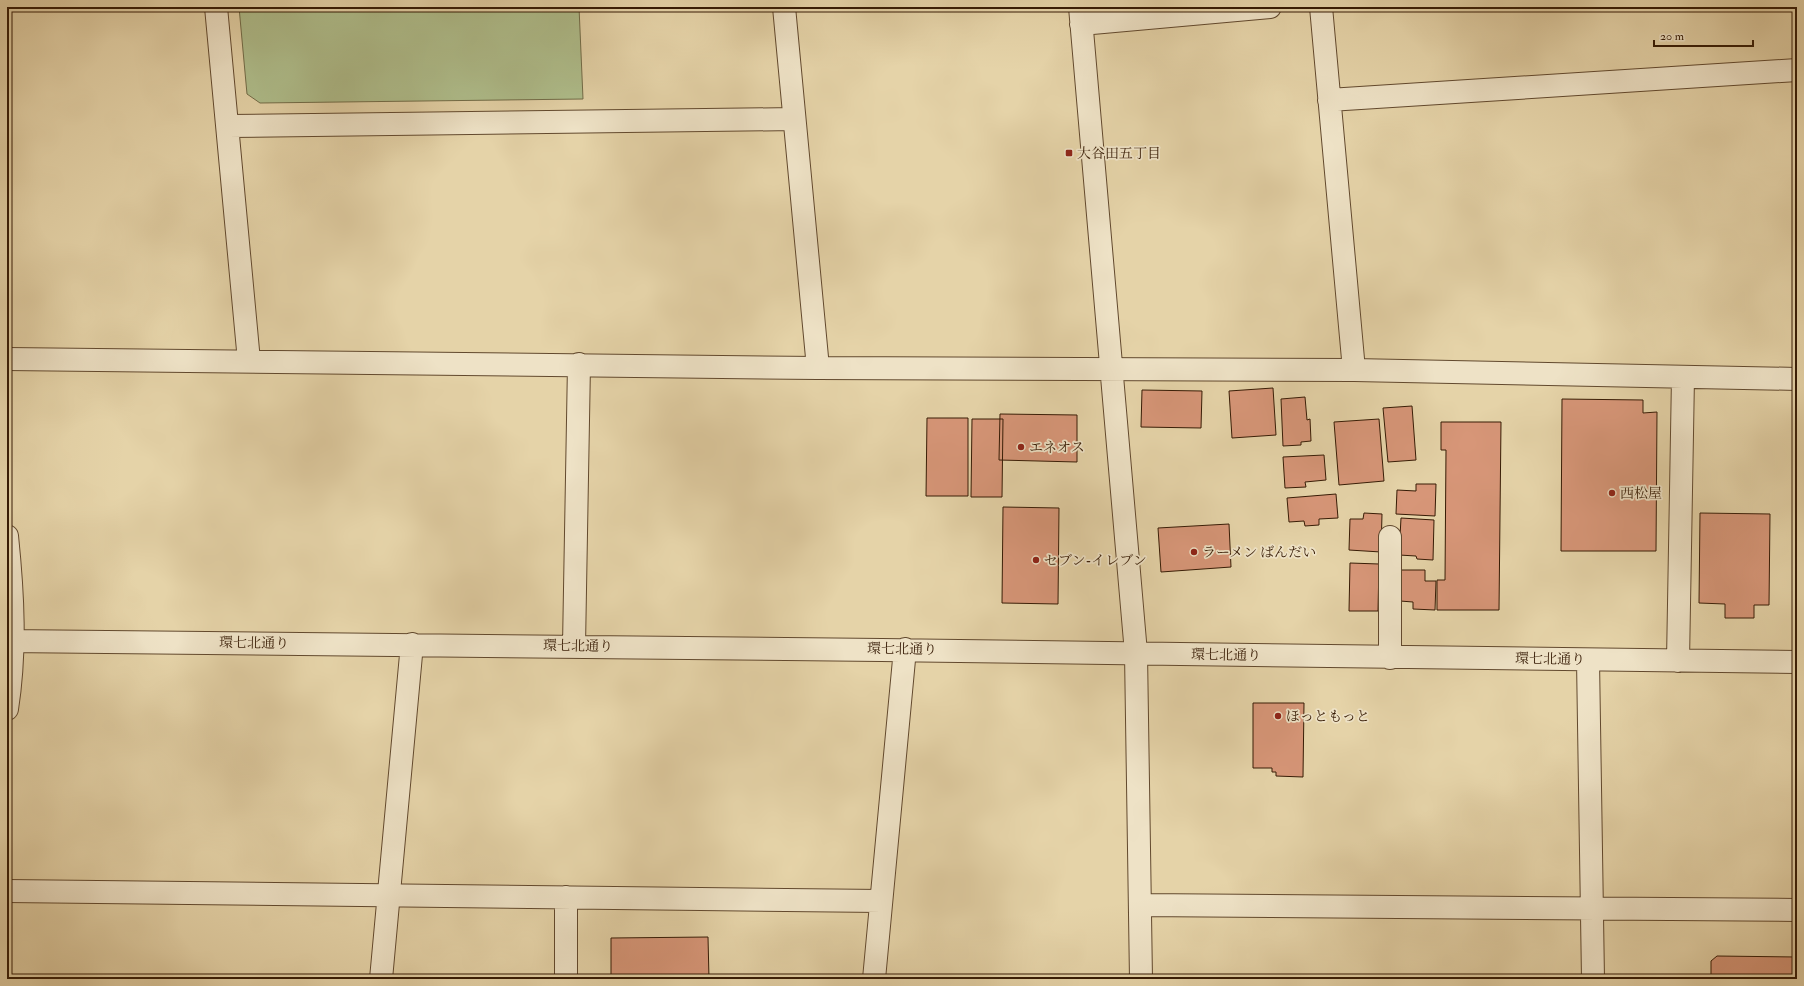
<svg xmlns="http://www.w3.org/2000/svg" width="1804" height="986" font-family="'IM FELL Double Pica','Noto Serif JP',serif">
  <rect width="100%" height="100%" fill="#e5d3a8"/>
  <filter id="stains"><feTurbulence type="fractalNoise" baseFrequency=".005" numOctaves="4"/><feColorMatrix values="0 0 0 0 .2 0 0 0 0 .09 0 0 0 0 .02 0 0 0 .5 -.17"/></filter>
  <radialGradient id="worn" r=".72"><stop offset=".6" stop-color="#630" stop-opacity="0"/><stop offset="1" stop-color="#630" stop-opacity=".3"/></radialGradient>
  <path fill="#afbe8c" stroke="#726c48" d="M 239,7 L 579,7 L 583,99 L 260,103 L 247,94 Z"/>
  <path fill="#d79678" stroke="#361b05" d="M 1273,388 L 1276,435 L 1232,438 L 1229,391 Z
    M 1142,390 L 1202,391 L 1201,428 L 1141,427 Z
    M 1305,397 L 1307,420 L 1310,419 L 1311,441 L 1301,442 L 1301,445 L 1283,446 L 1281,399 Z
    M 1562,399 L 1643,400 L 1643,413 L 1657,412 L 1656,551 L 1561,551 Z
    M 1412,406 L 1416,460 L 1388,462 L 1383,408 Z
    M 1000,414 L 1077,415 L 1077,462 L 999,460 Z
    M 927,418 L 968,418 L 968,496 L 926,496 Z
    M 972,419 L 1003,419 L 1002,497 L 971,497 Z
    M 1379,419 L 1384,481 L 1339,485 L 1334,422 Z
    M 1441,422 L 1501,422 L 1499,610 L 1437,610 L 1437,580 L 1445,580 L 1446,450 L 1441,450 Z
    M 1324,455 L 1326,480 L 1305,482 L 1306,487 L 1285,488 L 1283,457 Z
    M 1416,484 L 1436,484 L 1435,516 L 1396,514 L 1397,490 L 1416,491 Z
    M 1336,494 L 1338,518 L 1319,519 L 1319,525 L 1305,526 L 1304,521 L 1289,522 L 1287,498 Z
    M 1003,507 L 1059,508 L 1058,604 L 1002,603 Z
    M 1364,513 L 1382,514 L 1381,552 L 1349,550 L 1350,519 L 1363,519 Z
    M 1700,513 L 1770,514 L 1769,605 L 1754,605 L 1754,618 L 1725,618 L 1725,604 L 1699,603 Z
    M 1401,518 L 1434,520 L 1433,560 L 1417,559 L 1416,556 L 1399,555 Z
    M 1229,524 L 1231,567 L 1161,572 L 1158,528 Z
    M 1350,563 L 1379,564 L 1378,611 L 1349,611 Z
    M 1401,570 L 1425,570 L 1425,581 L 1436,581 L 1435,610 L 1413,609 L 1413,602 L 1400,601 Z
    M 1253,703 L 1304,703 L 1303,777 L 1276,776 L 1276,772 L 1272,772 L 1272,768 L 1253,768 Z
    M 708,937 L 709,979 L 611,979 L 611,938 Z
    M 1717,956 L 1797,957 L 1797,979 L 1711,979 L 1711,961 Z"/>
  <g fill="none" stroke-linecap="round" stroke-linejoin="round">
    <defs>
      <path id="minor" d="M 216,7 L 249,361
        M 784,7 L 818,368
        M 1080,7 L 1136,653 L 1141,979
        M 1321,7 L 1354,370
        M 1081,24 L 1270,7
        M 1329,100 L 1797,70
        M 228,126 L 794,119
        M 7,359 L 818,368 L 1354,370 L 1797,379
        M 7,536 C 13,594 16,651 7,709
        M 7,641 C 604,644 1200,656 1797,662
        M 574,646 L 579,364
        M 1390,658 L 1390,537
        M 1588,660 L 1593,979
        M 1678,661 L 1683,377
        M 7,891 L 881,901
        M 1140,905 L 1797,910
        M 381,979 L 412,644
        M 566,979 L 566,897
        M 874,979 L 905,649"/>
    </defs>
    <use href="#minor" stroke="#62492e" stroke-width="24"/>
    <use href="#minor" stroke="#eee2c6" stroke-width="22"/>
  </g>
  <g fill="#8f2418" stroke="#eee2c6" stroke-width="1.5">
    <rect x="1065" y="149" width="8" height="8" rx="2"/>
    <circle cx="1021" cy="447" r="4"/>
    <circle cx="1612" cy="493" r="4"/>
    <circle cx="1194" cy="552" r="4"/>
    <circle cx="1036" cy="560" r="4"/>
    <circle cx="1278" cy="716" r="4"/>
  </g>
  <g text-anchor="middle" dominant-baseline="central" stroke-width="3.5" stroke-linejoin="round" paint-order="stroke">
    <g font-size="14" fill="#361b05" stroke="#eee2c6" text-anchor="start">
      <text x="1077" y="153">大谷田五丁目</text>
      <text x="1029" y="447">エネオス</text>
      <text x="1620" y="493">西松屋</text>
      <text x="1202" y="552">ラーメン ばんだい</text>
      <text x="1044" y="560">セブン-イレブン</text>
      <text x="1286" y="716">ほっともっと</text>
    </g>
    <g font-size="14" fill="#361b05" stroke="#eee2c6">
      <text transform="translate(254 643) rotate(1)">環七北通り</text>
      <text transform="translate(578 646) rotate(1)">環七北通り</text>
      <text transform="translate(902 649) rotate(1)">環七北通り</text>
      <text transform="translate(1226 655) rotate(1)">環七北通り</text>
      <text transform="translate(1550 659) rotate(1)">環七北通り</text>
    </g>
  </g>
  <rect width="1804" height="986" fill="none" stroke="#e5d3a8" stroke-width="24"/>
  <rect x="8" y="8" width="1788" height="970" fill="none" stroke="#361b05" stroke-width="2"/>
  <rect x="12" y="12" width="1780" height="962" fill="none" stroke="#361b05"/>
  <path d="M1654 40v6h99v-6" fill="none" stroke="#361b05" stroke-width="2"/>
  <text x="1660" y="40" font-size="12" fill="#361b05" stroke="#eee2c6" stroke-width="3" paint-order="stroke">20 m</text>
  <rect width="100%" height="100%" filter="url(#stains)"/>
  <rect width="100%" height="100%" fill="url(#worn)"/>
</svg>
